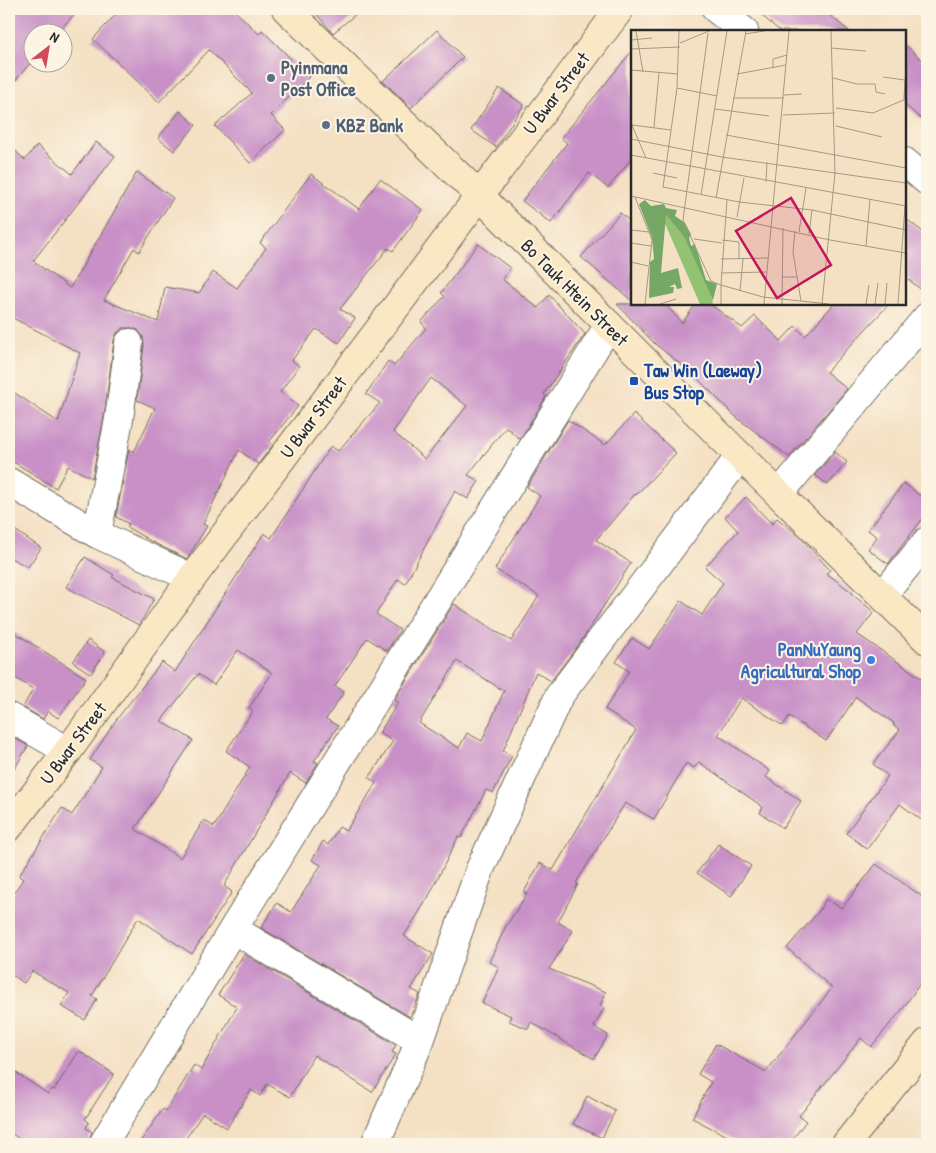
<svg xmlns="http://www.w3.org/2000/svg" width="936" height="1153" font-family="'Patrick Hand',sans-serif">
  <rect width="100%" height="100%" fill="#fcf5e5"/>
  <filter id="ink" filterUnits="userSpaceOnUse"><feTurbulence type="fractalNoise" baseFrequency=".02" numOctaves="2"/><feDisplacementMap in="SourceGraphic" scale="10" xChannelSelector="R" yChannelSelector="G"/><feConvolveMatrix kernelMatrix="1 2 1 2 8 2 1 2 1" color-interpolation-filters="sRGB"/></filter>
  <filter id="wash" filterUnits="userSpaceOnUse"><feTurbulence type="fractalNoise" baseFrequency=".0096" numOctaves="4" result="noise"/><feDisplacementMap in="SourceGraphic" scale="20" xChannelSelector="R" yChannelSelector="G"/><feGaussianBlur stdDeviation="1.12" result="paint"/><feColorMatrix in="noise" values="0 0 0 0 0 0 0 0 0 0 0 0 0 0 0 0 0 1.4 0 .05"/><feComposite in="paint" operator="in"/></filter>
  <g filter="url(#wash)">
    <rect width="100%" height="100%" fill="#f4e0c3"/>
    <g id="blocks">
      <path fill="#c890c7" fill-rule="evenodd" d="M 9,9 L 79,9 L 58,32 L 32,32 L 32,61 L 9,88 Z
        M 121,9 L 233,9 L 259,34 L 262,30 L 309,77 L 271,115 L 285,130 L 250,163 L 215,126 L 252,93 L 209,50 L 159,102 L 93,39 Z
        M 312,9 L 362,9 L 333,33 Z
        M 754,9 L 822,9 L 849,31 L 780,31 Z
        M 437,30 L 463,57 L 411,108 L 383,81 Z
        M 905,45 L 927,64 L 927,124 L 905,105 Z
        M 632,51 L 632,158 L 608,188 L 589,173 L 551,223 L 522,201 L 567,143 L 561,138 Z
        M 499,88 L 524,105 L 496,147 L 471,130 Z
        M 180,111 L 196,125 L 174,151 L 158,138 Z
        M 96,142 L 115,156 L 33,261 L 70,288 L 137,172 L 173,198 L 139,252 L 134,248 L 104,300 L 158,322 L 165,287 L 199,293 L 213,272 L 237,288 L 266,248 L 260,243 L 311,174 L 359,209 L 380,179 L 423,210 L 393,251 L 388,248 L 340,309 L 355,318 L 339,343 L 316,329 L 292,360 L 299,366 L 280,392 L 298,406 L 269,442 L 273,445 L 258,464 L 239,450 L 203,524 L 207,526 L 187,559 L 152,542 L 127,527 L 129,524 L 116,517 L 129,449 L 134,452 L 155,408 L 137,400 L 144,345 L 143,337 L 138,330 L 132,328 L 123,328 L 117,333 L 114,340 L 104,417 L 92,478 L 68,466 L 56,488 L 9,459 L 9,389 L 58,422 L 80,353 L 9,316 L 9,145 L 25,160 L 37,145 L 72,174 Z
        M 620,213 L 632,223 L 632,301 L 581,257 Z
        M 905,218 L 927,235 L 927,294 L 905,277 Z
        M 478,244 L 510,268 L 502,279 L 538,308 L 549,295 L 585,334 L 544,394 L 546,397 L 520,439 L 506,427 L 468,475 L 479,481 L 468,499 L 455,491 L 405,584 L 398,579 L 376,614 L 400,630 L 387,651 L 367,638 L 335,686 L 344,692 L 326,719 L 338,726 L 314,761 L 318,763 L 306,783 L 290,773 L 224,886 L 232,892 L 192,954 L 138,918 L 92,996 L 97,999 L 85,1020 L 61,1006 L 69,993 L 32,971 L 24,983 L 9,973 L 9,900 L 23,879 L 19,876 L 62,808 L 72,815 L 102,767 L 90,760 L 116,720 L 162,662 L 175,672 L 264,533 L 271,538 L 331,446 L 338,451 L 380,403 L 366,394 L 388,361 L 394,366 L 426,328 L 421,322 L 445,296 L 441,293 ZM 431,378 L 467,406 L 425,459 L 393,432 ZM 238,650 L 272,673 L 249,708 L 253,711 L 226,751 L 250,767 L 214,827 L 204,820 L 180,858 L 135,829 L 193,740 L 161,721 L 198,674 L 214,685 Z
        M 617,304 L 665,304 L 682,323 L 696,304 L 710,304 L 742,328 L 755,316 L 781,341 L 795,326 L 805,336 L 834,304 L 889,304 L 826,372 L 847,389 L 789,457 L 736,417 L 692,373 L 655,344 Z
        M 634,414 L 676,453 L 636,495 L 635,494 L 596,540 L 631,563 L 582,640 L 551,681 L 536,672 L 503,751 L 512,756 L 493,793 L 486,790 L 461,838 L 458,837 L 428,898 L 404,936 L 433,954 L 411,989 L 420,994 L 410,1017 L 261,928 L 277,903 L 291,912 L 321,865 L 312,860 L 323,841 L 328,845 L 339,827 L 346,831 L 376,783 L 369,778 L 393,741 L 379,733 L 398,703 L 394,700 L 454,604 L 511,641 L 539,596 L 495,569 L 540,496 L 527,487 L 568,420 L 605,445 ZM 457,661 L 504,691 L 482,741 L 467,733 L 459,748 L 419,723 Z
        M 835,452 L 847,462 L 828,485 L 815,475 Z
        M 904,483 L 927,501 L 927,513 L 888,564 L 868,549 L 877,537 L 868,530 Z
        M 746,497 L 772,524 L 777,518 L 798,535 L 830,570 L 826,573 L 853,593 L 852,594 L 874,612 L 857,634 L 927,682 L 927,824 L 900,804 L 867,849 L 846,833 L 888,776 L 873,764 L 900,730 L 893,725 L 894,723 L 856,697 L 826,741 L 789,716 L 783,726 L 741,698 L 718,735 L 770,771 L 766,777 L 801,801 L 783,828 L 760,813 L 763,807 L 699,762 L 694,768 L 686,763 L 654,819 L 625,803 L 576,883 L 578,884 L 558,922 L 573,931 L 549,969 L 606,992 L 600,1006 L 604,1008 L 594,1027 L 608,1035 L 594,1059 L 531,1022 L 528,1029 L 509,1021 L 511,1016 L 482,1003 L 499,967 L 489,962 L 506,926 L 527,894 L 524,892 L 540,863 L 553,870 L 636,730 L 605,709 L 629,671 L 616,662 L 632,638 L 649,649 L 681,601 L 702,615 L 723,583 L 705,567 L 738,531 L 725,517 Z
        M 9,526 L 41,548 L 28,567 L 9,557 Z
        M 85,557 L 114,575 L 112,577 L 154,599 L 139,625 L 66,587 Z
        M 9,629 L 86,678 L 58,718 L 48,711 L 43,719 L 23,707 L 33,689 L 9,674 Z
        M 88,640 L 105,652 L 91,674 L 73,662 Z
        M 9,735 L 28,746 L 9,778 Z
        M 718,844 L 751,866 L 731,896 L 697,873 Z
        M 876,864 L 927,900 L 927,973 L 904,1007 L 871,1047 L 861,1038 L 799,1116 L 806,1121 L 789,1144 L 743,1144 L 692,1118 L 711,1082 L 698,1074 L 716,1044 L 766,1072 L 832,988 L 787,948 L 819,911 L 826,899 L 842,908 Z
        M 244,954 L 396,1045 L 392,1052 L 396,1054 L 372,1092 L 314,1055 L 290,1097 L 267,1084 L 260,1096 L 251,1090 L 227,1128 L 203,1113 L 182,1144 L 139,1144 L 163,1109 L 166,1111 L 194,1065 L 201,1070 L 237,1007 L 218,995 Z
        M 79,1051 L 114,1074 L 85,1119 L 89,1122 L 86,1128 L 92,1132 L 87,1144 L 27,1144 L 9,1132 L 9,1068 L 48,1094 L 52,1089 L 54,1090 Z
        M 587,1096 L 615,1111 L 602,1138 L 573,1124 Z"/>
    </g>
  </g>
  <g filter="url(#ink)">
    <use href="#blocks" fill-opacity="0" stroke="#716a60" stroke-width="1"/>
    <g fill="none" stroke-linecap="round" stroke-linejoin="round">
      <defs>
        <path id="street" d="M 716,9 L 744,31
          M 905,162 L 927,181
          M 9,482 L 97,534 L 192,578
          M 779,494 L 927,317
          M 97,534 L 119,419 L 129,343
          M 883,595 L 927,541
          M 9,717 L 68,751
          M 233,929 L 420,1041
          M 103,1144 L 233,929 L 609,325
          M 375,1144 L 420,1041 L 480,869 L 559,696 L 740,456"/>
        <path id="secondary" d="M 286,9 L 479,195 L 740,456 L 927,640
          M 9,827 L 68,751 L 192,578 L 620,9
          M 846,1144 L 927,1043"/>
      </defs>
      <use href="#street" stroke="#716a60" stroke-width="30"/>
      <use href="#secondary" stroke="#716a60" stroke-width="30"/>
      <use href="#street" stroke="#fff" stroke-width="28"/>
      <use href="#secondary" stroke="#fae7c3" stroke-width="28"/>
    </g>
  </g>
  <g fill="#5c6f8a" stroke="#fcf5e5" stroke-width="2">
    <circle cx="271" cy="78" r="5"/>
    <circle cx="326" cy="125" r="5"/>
  </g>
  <rect fill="#1a4fb4" stroke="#fcf5e5" stroke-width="2" x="629" y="376" width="10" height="10" rx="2.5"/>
  <circle fill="#3f7fe0" stroke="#fcf5e5" stroke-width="2" cx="871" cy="660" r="5"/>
  <g text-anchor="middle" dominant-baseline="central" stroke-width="4" stroke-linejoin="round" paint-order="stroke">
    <g font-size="19" font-weight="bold" fill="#4e5e75" stroke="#fcf5e5" text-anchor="start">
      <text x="281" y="67">Pyinmana<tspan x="281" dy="22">Post Office</tspan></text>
      <text x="336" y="125">KBZ Bank</text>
    </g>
    <g font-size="19" fill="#2b2b2b" stroke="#fcf5e5">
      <text transform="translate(556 93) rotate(-53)">U Bwar Street</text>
      <text transform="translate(575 292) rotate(45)">Bo Tauk Htein Street</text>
      <text transform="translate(313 417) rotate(-53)">U Bwar Street</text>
      <text transform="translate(73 743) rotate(-53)">U Bwar Street</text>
    </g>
    <g font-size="19" font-weight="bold" fill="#164399" stroke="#fcf5e5" text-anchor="start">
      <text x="644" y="370">Taw Win (Laeway)<tspan x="644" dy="22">Bus Stop</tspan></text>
    </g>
    <g font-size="19" font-weight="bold" fill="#366cbe" stroke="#fcf5e5" text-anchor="end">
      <text x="861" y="649">PanNuYaung<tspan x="861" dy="22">Agricultural Shop</tspan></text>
    </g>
  </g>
  <g transform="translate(631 30)">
    <rect width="275" height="275" fill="#f4e0c3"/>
    <path d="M 35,185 L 53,207 L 81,267 L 82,274 L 69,274 L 32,189 Z" fill="#92c272"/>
    <path d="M 14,170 L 20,176 L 33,174 L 35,178 L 46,180 L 44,186 L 54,193 L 60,204 L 58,208 L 60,216 L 64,214 L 75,250 L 86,254 L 82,270 L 53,207 L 35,185 L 30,243 L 47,238 L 51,258 L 46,259 L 44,254 L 38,257 L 43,257 L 42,263 L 18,268 L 19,232 L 23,229 L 21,208 L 8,174 Z" fill="#75a864"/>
    <path fill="none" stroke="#a49886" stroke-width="1" d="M 5,1 L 12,42M 48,1 L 46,58 L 32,157 L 108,172 L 181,180 L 275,200M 77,3 L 52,190 L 80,251 L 90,255 L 90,274M 114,4 L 133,1M 0,10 L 21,8M 49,13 L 78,1M 200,18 L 235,21M 0,19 L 49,17M 142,38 L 142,29 L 156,25M 0,40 L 47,44M 106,44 L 155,35M 252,47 L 274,50 L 273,69M 202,48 L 226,54 L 244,54 L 245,62 L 254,64M 46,58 L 86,66M 153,65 L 171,64M 102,68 L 153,68M 205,78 L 242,83 L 275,69M 84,79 L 138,86M 152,85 L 204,83M 0,93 L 15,128M 1,95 L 40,100M 205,96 L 251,107M 23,97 L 28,43M 95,105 L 275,138M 0,109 L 91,127 L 275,153M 0,125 L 275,176M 22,143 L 46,148M 135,152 L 136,132M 70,165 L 96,1M 0,166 L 199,210 L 275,223M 4,167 L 21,210 L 14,274M 85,168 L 115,1M 96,170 L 90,255 L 132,267 L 198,274M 106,187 L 113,148M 0,200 L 18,202M 164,201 L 162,222 L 170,271M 168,202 L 175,158M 178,204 L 181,180M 63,209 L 91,213M 91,210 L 108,212 L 108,229M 0,213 L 20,216M 235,216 L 239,169M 90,229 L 137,228M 0,232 L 17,236M 90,243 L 135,242M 151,247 L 166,247M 109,261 L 112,229M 29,274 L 45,269M 133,274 L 158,1M 151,274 L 152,198M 191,274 L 204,143 L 200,1M 235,274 L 238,255M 244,274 L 247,253M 254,274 L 256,253M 267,274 L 274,176"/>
    <path fill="#c2185b" fill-opacity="0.15" stroke="#c2185b" stroke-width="2.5" d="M 160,168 L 200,235 L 146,268 L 105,201 Z"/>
    <rect width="275" height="275" fill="none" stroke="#2b2b2b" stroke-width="2.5"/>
  </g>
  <rect width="936" height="1153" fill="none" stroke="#fcf5e5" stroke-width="30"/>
  <g transform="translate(48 48) rotate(31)"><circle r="24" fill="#fcf5e5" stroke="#a8a49b"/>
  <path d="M0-4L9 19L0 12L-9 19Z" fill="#d1495b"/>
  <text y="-8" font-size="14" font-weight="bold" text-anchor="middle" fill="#2b2b2b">N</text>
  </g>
</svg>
